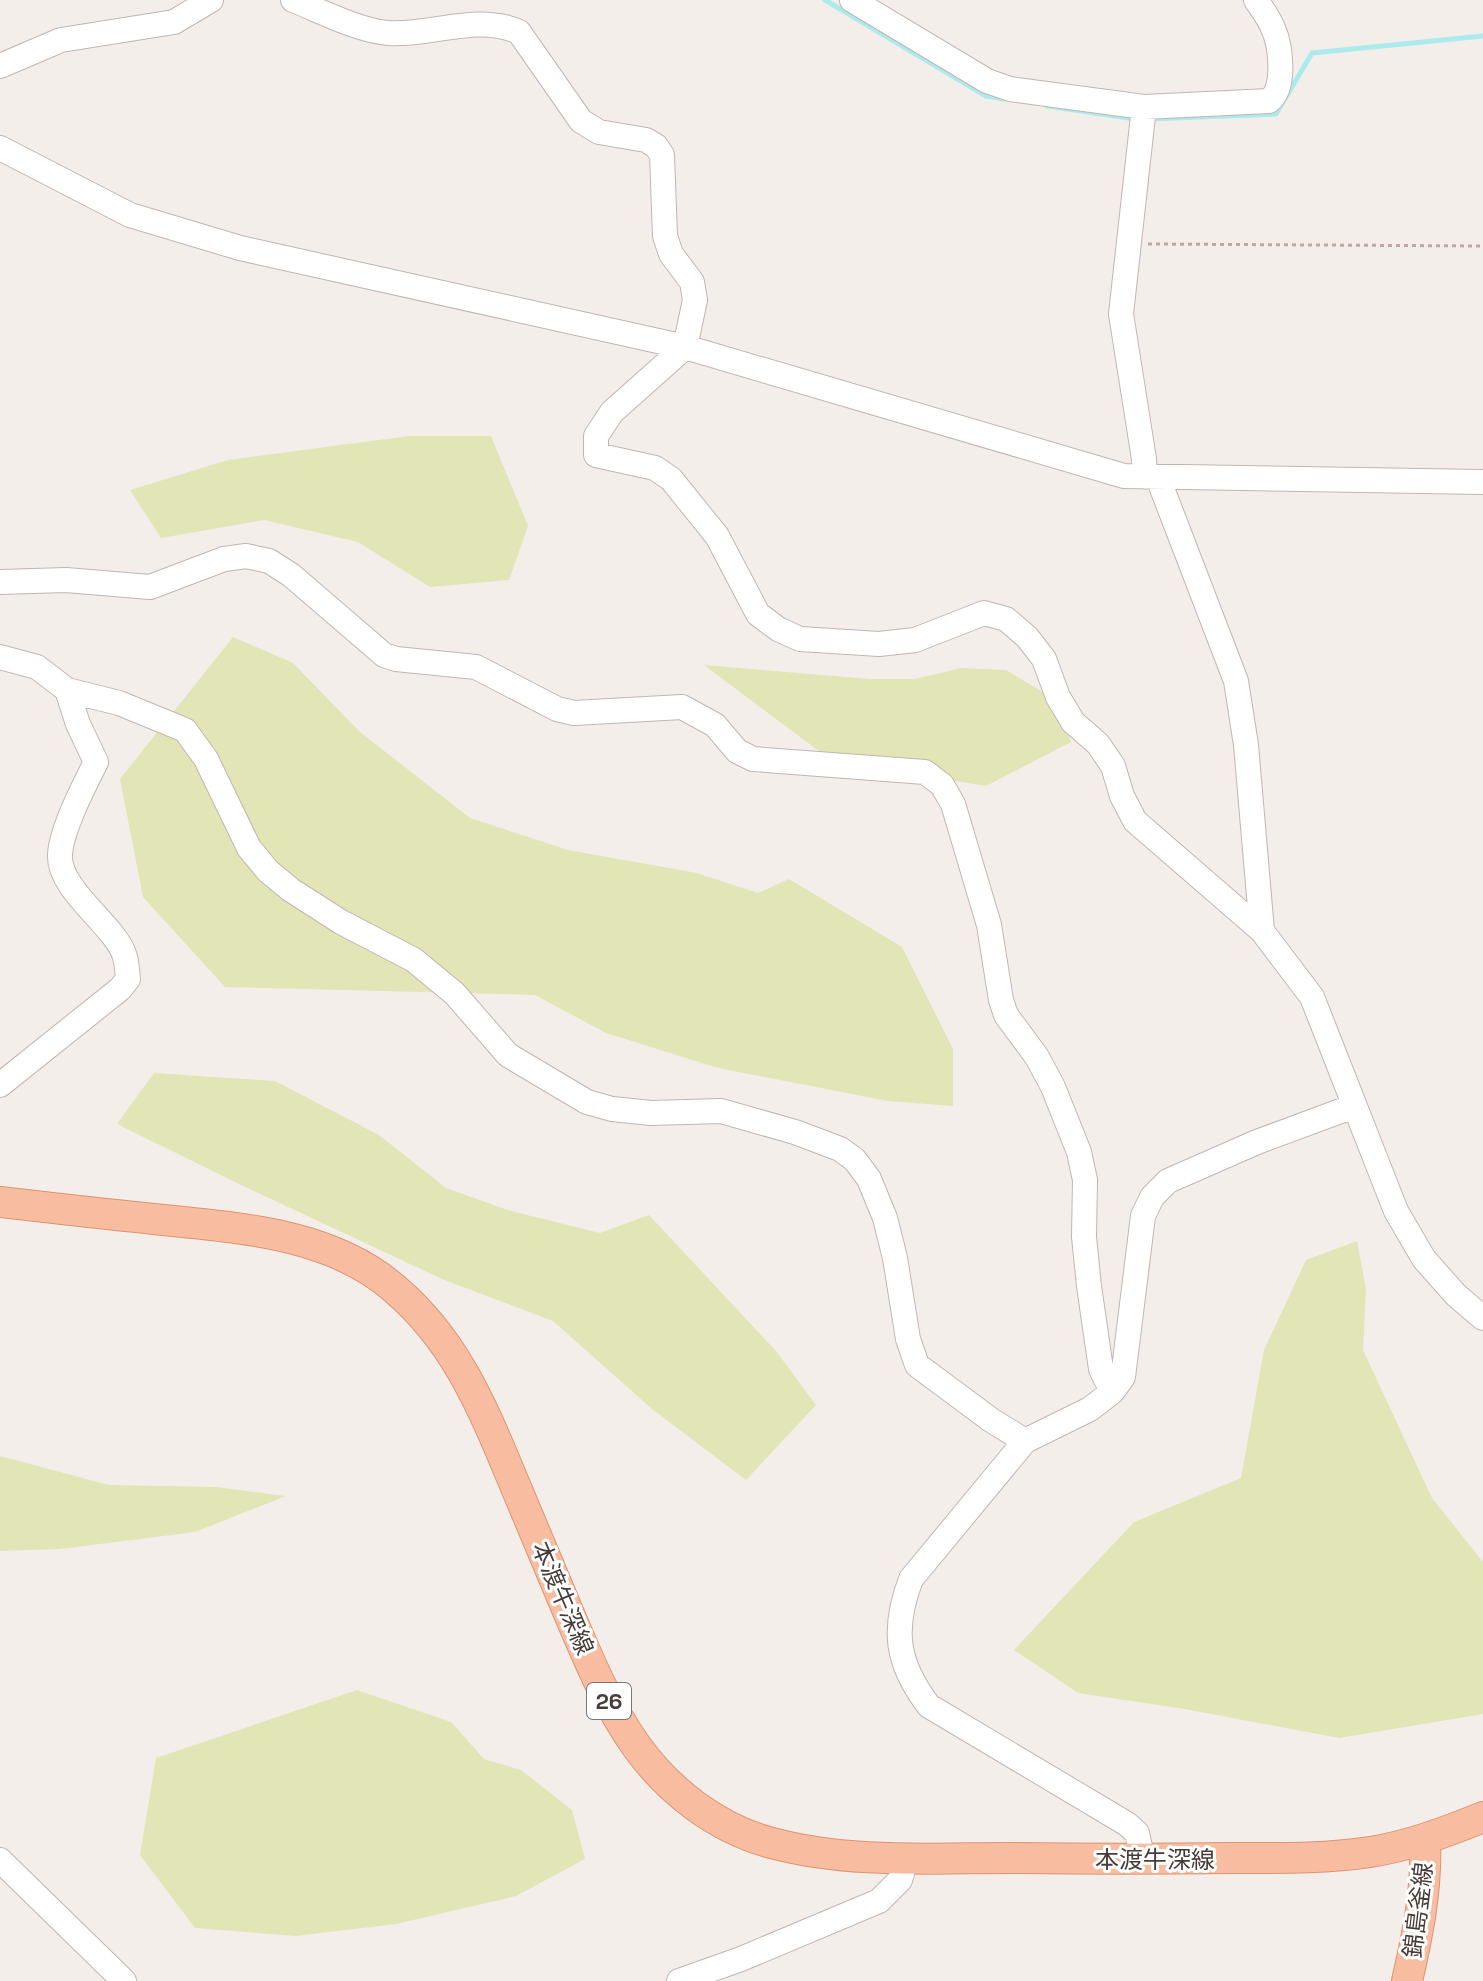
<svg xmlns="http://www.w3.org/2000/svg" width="1483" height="1981" font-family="'Space Grotesk','Noto Sans JP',sans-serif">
  <rect width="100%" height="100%" fill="#f4eeeb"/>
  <path fill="#e2e5b6" d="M 409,436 L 491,436 L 528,526 L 509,580 L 430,587 L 358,542 L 264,520 L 161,538 L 130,490 L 228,460 Z
    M 233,637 L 293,663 L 360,732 L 470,818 L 568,850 L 697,873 L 758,893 L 789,879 L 902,947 L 953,1049 L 953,1106 L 888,1101 L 718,1068 L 606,1033 L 535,995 L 225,987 L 143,897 L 120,779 Z
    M 704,665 L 870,679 L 915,679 L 961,668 L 1006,670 L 1056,700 L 1071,742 L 986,786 L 831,760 Z
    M 154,1073 L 275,1081 L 379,1135 L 446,1188 L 511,1211 L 600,1233 L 649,1215 L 776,1351 L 816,1405 L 746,1480 L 652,1409 L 553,1321 L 442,1279 L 237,1183 L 117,1124 Z
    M 1357,1241 L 1366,1289 L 1363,1350 L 1432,1498 L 1483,1562 L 1483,1714 L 1339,1738 L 1185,1709 L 1078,1693 L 1014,1650 L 1134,1522 L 1241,1478 L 1264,1350 L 1306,1260 Z
    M 0,1456 L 109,1485 L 216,1487 L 286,1496 L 195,1532 L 60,1549 L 0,1551 Z
    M 357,1690 L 451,1722 L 484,1759 L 521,1770 L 572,1810 L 585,1859 L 516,1896 L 396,1924 L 296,1936 L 195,1928 L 140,1855 L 156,1758 Z"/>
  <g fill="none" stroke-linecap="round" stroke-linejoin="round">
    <path stroke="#acebec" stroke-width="5" d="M 825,0 L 986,96 L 1005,99
      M 1047,106 L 1135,119
      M 1149,119 L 1276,114 L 1312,53 L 1483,36"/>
    <defs>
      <path id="minor" d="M 293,0 C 321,11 359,31 388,33 C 432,36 477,13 519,32 L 581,121 L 599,132 L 646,140 L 656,146 L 662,155 L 665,236 L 671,254 L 692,282 L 695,300 L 685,347 L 612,412 L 596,436 L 596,455 L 655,468 L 671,479 L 717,536 L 758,614 L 778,629 L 800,639 L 879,644 L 915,640 L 984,613 L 1006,619 L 1027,637 L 1044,659 L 1058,697 L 1073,722 L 1098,744 L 1113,766 L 1122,796 L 1135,821 L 1262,931 L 1312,997 L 1396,1211 L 1424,1259 L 1456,1295 L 1483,1318
        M 852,0 L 987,81 L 1010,89 L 1144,107 L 1269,101 C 1286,88 1281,46 1273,28 C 1269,18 1262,9 1256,0
        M 0,66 L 61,40 L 174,22 L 211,0
        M 1144,107 L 1121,314 L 1144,459 L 1145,477
        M 0,148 L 130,215 L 240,248 L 685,347 L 1124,476 L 1483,482
        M 1158,478 L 1236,681 L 1246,745 L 1262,931
        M 0,582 L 66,580 L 150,587 L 224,559 L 246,556 L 269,561 L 291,575 L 384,655 L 396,659 L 476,667 L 557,709 L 574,713 L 682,707 L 715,725 L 737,751 L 753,759 L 925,772 L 942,785 L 953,804 L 989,925 L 1001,1000 L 1006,1015 L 1037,1057 L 1053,1087 L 1079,1152 L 1085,1180 L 1084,1237 L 1089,1286 L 1101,1369 L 1112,1392
        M 0,657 L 37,667 L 67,690 L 119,703 L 185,730 L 206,759 L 249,848 L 268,871 L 291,890 L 341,922 L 414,960 L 455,994 L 508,1055 L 587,1102 L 612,1109 L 651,1113 L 721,1111 L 795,1132 L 840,1149 L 855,1160 L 869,1179 L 885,1218 L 895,1258 L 908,1339 L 917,1365 L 991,1420 L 1025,1441
        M 0,1085 L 120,989 L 128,979 C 127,971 127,961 124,954 C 114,925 58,889 60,855 C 61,830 84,786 96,762 L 78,724 L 67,690
        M 0,1860 L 124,1981
        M 1143,1860 L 1137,1833 L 1127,1824 L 929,1706 C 896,1663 892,1629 911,1579 L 1025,1441 L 1090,1409 L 1112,1392 L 1123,1377 L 1143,1216 L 1152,1197 L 1168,1181 L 1257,1142 L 1354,1106
        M 679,1981 L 741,1959 L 879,1901 L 900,1880 L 907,1857"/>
      <path id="major" d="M 0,1202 C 51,1208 103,1214 154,1219 C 237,1228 331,1232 396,1290 C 451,1337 480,1400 507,1466 C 527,1513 547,1561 567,1609 C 587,1656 607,1705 637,1747 C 669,1791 715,1827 768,1842 C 847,1864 932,1858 1013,1858 C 1087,1859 1160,1859 1233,1858 C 1278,1858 1324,1859 1370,1852 C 1409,1846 1446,1832 1483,1817
        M 1407,1981 C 1418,1933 1427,1889 1425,1840"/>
    </defs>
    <use href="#minor" stroke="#c2b5b1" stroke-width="26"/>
    <use href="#major" stroke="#dd9370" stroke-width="32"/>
    <path stroke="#c0a8a0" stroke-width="3" stroke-dasharray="4 4" stroke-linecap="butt" d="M 1148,244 L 1483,246"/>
    <use href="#minor" stroke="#fff" stroke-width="24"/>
    <use href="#major" stroke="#f8bda0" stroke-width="30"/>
  </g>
  <g text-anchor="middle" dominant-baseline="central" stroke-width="6" stroke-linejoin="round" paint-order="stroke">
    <rect fill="#fff" stroke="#7f7674" stroke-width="2" x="587" y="1683" width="44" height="36" rx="6"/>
    <g font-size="22" font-weight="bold" fill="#483c39">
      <text x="609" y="1701">26</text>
    </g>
    <g font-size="24" fill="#483c39" stroke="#fff">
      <text transform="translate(563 1598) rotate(67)">本渡牛深線</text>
      <text x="1155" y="1859">本渡牛深線</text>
      <text transform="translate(1418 1910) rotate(-83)">錦島釜線</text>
    </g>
  </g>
</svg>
